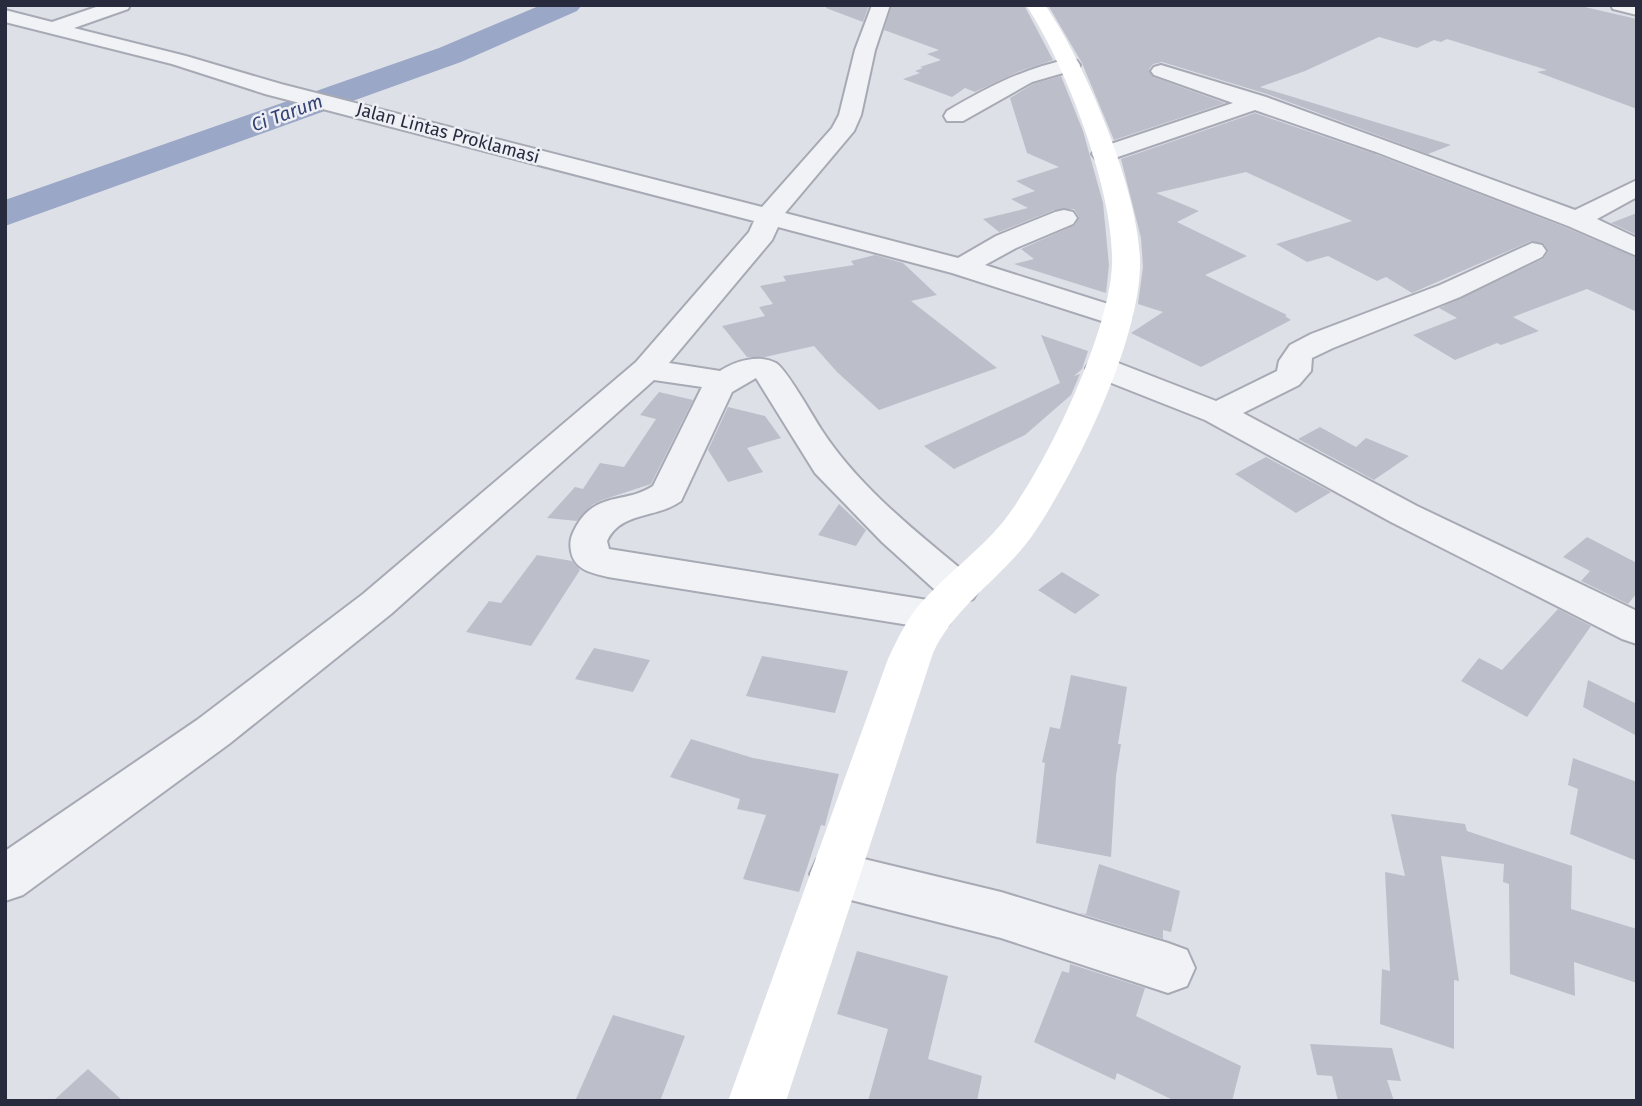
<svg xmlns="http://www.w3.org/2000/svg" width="1642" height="1106" font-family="'Fira Sans',sans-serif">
  <rect width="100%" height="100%" fill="#dee0e7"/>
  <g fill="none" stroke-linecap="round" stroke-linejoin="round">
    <path fill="#9aa7c7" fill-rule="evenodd" d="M 541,5 L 582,5 L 577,11 L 461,62 L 5,226 L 5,200 L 439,48 Z"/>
  </g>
  <path fill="#bcbeca" d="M 827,5 L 869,5 L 863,22 L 826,8 Z
    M 892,5 L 1024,5 L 1053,60 L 1020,71 L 975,92 L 965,88 L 952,97 L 903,79 L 920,73 L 915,71 L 923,68 L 920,67 L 941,60 L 927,54 L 939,50 L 884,30 Z
    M 1048,5 L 1576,5 L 1637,19 L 1637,109 L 1537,72 L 1547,70 L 1447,39 L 1441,42 L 1434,40 L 1417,48 L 1379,37 L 1305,71 L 1260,87 L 1451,145 L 1428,154 L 1267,94 L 1162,62 L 1153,64 L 1149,69 L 1153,77 L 1225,103 L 1114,140 L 1082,63 Z
    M 1061,76 L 1083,131 L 1103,203 L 1109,265 L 1106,293 L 1014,264 L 1034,259 L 1021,249 L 1075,225 L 1079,217 L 1074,209 L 1054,210 L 999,232 L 983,219 L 1028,208 L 1011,199 L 1035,191 L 1016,181 L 1059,167 L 1027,153 L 1010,98 L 1033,84 Z
    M 1255,113 L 1375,154 L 1567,228 L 1637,258 L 1637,312 L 1587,289 L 1513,317 L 1539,331 L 1501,345 L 1497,343 L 1455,360 L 1413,335 L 1457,318 L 1439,308 L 1543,259 L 1548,252 L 1544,244 L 1531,241 L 1412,293 L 1386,277 L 1377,281 L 1328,256 L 1307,262 L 1276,244 L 1352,221 L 1246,172 L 1156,193 L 1199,211 L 1177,222 L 1247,256 L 1205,275 L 1287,315 L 1285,316 L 1291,320 L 1201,367 L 1131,333 L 1163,312 L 1138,304 L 1143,267 L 1141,238 L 1121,159 Z
    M 1637,213 L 1637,235 L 1611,223 Z
    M 875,255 L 903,263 L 937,295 L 911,301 L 997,368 L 879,410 L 837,372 L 814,346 L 765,357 L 747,357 L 722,326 L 765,316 L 759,307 L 773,304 L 760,286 L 786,281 L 783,276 L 854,265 L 851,261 Z
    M 1041,335 L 1088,351 L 1082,369 L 1074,376 L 1080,374 L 1071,395 L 1025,435 L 954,469 L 924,446 L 1060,383 Z
    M 659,392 L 693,400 L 651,484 L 602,500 L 592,505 L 577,521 L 547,518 L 575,487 L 583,489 L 600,463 L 624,467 L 656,419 L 640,415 Z
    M 728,407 L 765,416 L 781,438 L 747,448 L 763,472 L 728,482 L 708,450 Z
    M 1320,427 L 1356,447 L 1366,438 L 1409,456 L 1374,480 L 1298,439 Z
    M 1266,457 L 1331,492 L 1296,513 L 1235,474 Z
    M 839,504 L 866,530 L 856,546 L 818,535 Z
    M 1587,537 L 1637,563 L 1637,593 L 1628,604 L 1581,581 L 1590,571 L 1563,557 Z
    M 537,555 L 572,561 L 580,570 L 531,646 L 466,632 L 489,601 L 501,603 Z
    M 1062,572 L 1100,595 L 1075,614 L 1038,590 Z
    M 1558,609 L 1591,626 L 1527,717 L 1461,681 L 1479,658 L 1502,670 Z
    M 594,648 L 650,660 L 633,692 L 575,679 Z
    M 762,656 L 848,671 L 835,713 L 746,696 Z
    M 1071,675 L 1127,687 L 1118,744 L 1121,744 L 1116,776 L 1111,857 L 1036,843 L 1045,763 L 1042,762 L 1050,727 L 1060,729 Z
    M 1588,680 L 1637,704 L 1637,736 L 1583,707 Z
    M 691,739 L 753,758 L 839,774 L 826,821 L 825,826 L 821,825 L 799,892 L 743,879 L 766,815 L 737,809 L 740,799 L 670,777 Z
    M 1573,758 L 1637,782 L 1637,861 L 1570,834 L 1578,789 L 1568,785 Z
    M 1391,814 L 1465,824 L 1467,831 L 1572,866 L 1571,909 L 1637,929 L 1637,983 L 1574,962 L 1575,996 L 1510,974 L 1509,884 L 1503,882 L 1504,864 L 1441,856 L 1459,981 L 1454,980 L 1454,1049 L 1380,1024 L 1382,969 L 1390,971 L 1385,872 L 1405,876 Z
    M 1099,864 L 1180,891 L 1171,932 L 1163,930 L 1163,939 L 1079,913 L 1086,914 Z
    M 857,951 L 948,976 L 928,1059 L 982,1076 L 977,1101 L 868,1101 L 888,1029 L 837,1014 Z
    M 1070,964 L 1145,988 L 1136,1016 L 1241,1066 L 1232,1101 L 1175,1101 L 1117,1073 L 1115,1080 L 1034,1042 L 1062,971 L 1069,973 Z
    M 613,1015 L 685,1036 L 660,1101 L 575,1101 Z
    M 1310,1044 L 1392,1048 L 1401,1081 L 1387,1080 L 1394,1101 L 1338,1101 L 1332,1076 L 1317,1075 Z
    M 88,1069 L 123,1101 L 53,1101 Z"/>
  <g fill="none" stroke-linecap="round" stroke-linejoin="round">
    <defs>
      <path id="street" d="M 102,5 L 130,5 L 128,9 L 74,28 L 186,56 L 281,84 L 762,207 L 832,128 L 839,115 L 855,50 L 872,5 L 890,5 L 875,50 L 861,115 L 854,131 L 785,213 L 958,258 L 996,236 L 1055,212 L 1064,210 L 1073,212 L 1077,218 L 1073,224 L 1016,248 L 985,265 L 1127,310 L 1131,316 L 1127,322 L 1116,325 L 1105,322 L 952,273 L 778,227 L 772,240 L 669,363 L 720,371 C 735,361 759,354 776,363 C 787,370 812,415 821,429 C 860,489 919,534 973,579 L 979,589 L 973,599 L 959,603 L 945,599 L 882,542 L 815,473 L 756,378 L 732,392 L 681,501 C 656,519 621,511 607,541 L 609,549 L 934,601 L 948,605 L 954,615 L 948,625 L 934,629 L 608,577 C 592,573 574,570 571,551 C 569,540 572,534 577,525 C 597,491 626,504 653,486 L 702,387 L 654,380 L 391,614 L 229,744 L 23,895 L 5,901 L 5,851 L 197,720 L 363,594 L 636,362 L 749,232 L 754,221 L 265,94 L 172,64 L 5,22 L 5,10 L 52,22 Z
        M 1611,5 L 1637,5 L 1637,15 L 1613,9 Z
        M 1070,59 L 1077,61 L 1080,65 L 1077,69 L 1032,82 L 963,121 L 947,121 L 944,116 L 947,111 C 986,88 1024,68 1070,59 Z
        M 1161,65 L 1266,97 L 1575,210 L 1637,180 L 1637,197 L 1597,219 L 1637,238 L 1637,256 L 1568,226 L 1376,152 L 1255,110 L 1112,159 L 1104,161 L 1096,159 L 1092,154 L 1096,149 L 1233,103 L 1154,75 L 1151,71 L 1154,67 Z
        M 1532,243 L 1542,245 L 1546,251 L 1542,257 L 1460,297 L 1333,348 L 1312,358 L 1311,371 L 1299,385 L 1243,413 L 1417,506 L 1637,611 L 1637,644 L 1622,639 L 1391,522 L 1205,420 L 1091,375 L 1086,368 L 1091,361 L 1102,358 L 1113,361 L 1216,401 L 1277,371 L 1279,361 L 1290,345 L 1311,334 L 1440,285 Z
        M 835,852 L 1001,892 L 1168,943 L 1187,950 L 1195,968 L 1187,986 L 1168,993 L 1001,938 L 835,896 L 817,889 L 810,874 L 817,859 Z"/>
    </defs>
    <use href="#street" stroke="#a7aab4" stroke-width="4"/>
    <use href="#street" fill="#f1f2f6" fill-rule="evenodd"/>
    <path fill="#fff" fill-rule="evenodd" d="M 1026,5 L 1045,5 C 1085,62 1142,197 1140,267 C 1138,345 1076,472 1032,536 C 1002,578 955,605 933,653 L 786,1101 L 728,1101 L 888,659 C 897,640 906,620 920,604 C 945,575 978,552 1003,522 C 1046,467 1109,334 1112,265 C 1115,193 1066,65 1026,5 Z"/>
  </g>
  <g text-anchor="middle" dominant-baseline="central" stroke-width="5" stroke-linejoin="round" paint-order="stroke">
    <g font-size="18" fill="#282b3e" stroke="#edeff5">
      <text transform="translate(448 133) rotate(15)">Jalan Lintas Proklamasi</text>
    </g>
    <g font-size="19" font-style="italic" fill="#334271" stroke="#edeff5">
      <text transform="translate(287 113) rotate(-20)">Ci Tarum</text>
    </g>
  </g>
  <rect width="1642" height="1106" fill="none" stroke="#282b3e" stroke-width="14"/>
</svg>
